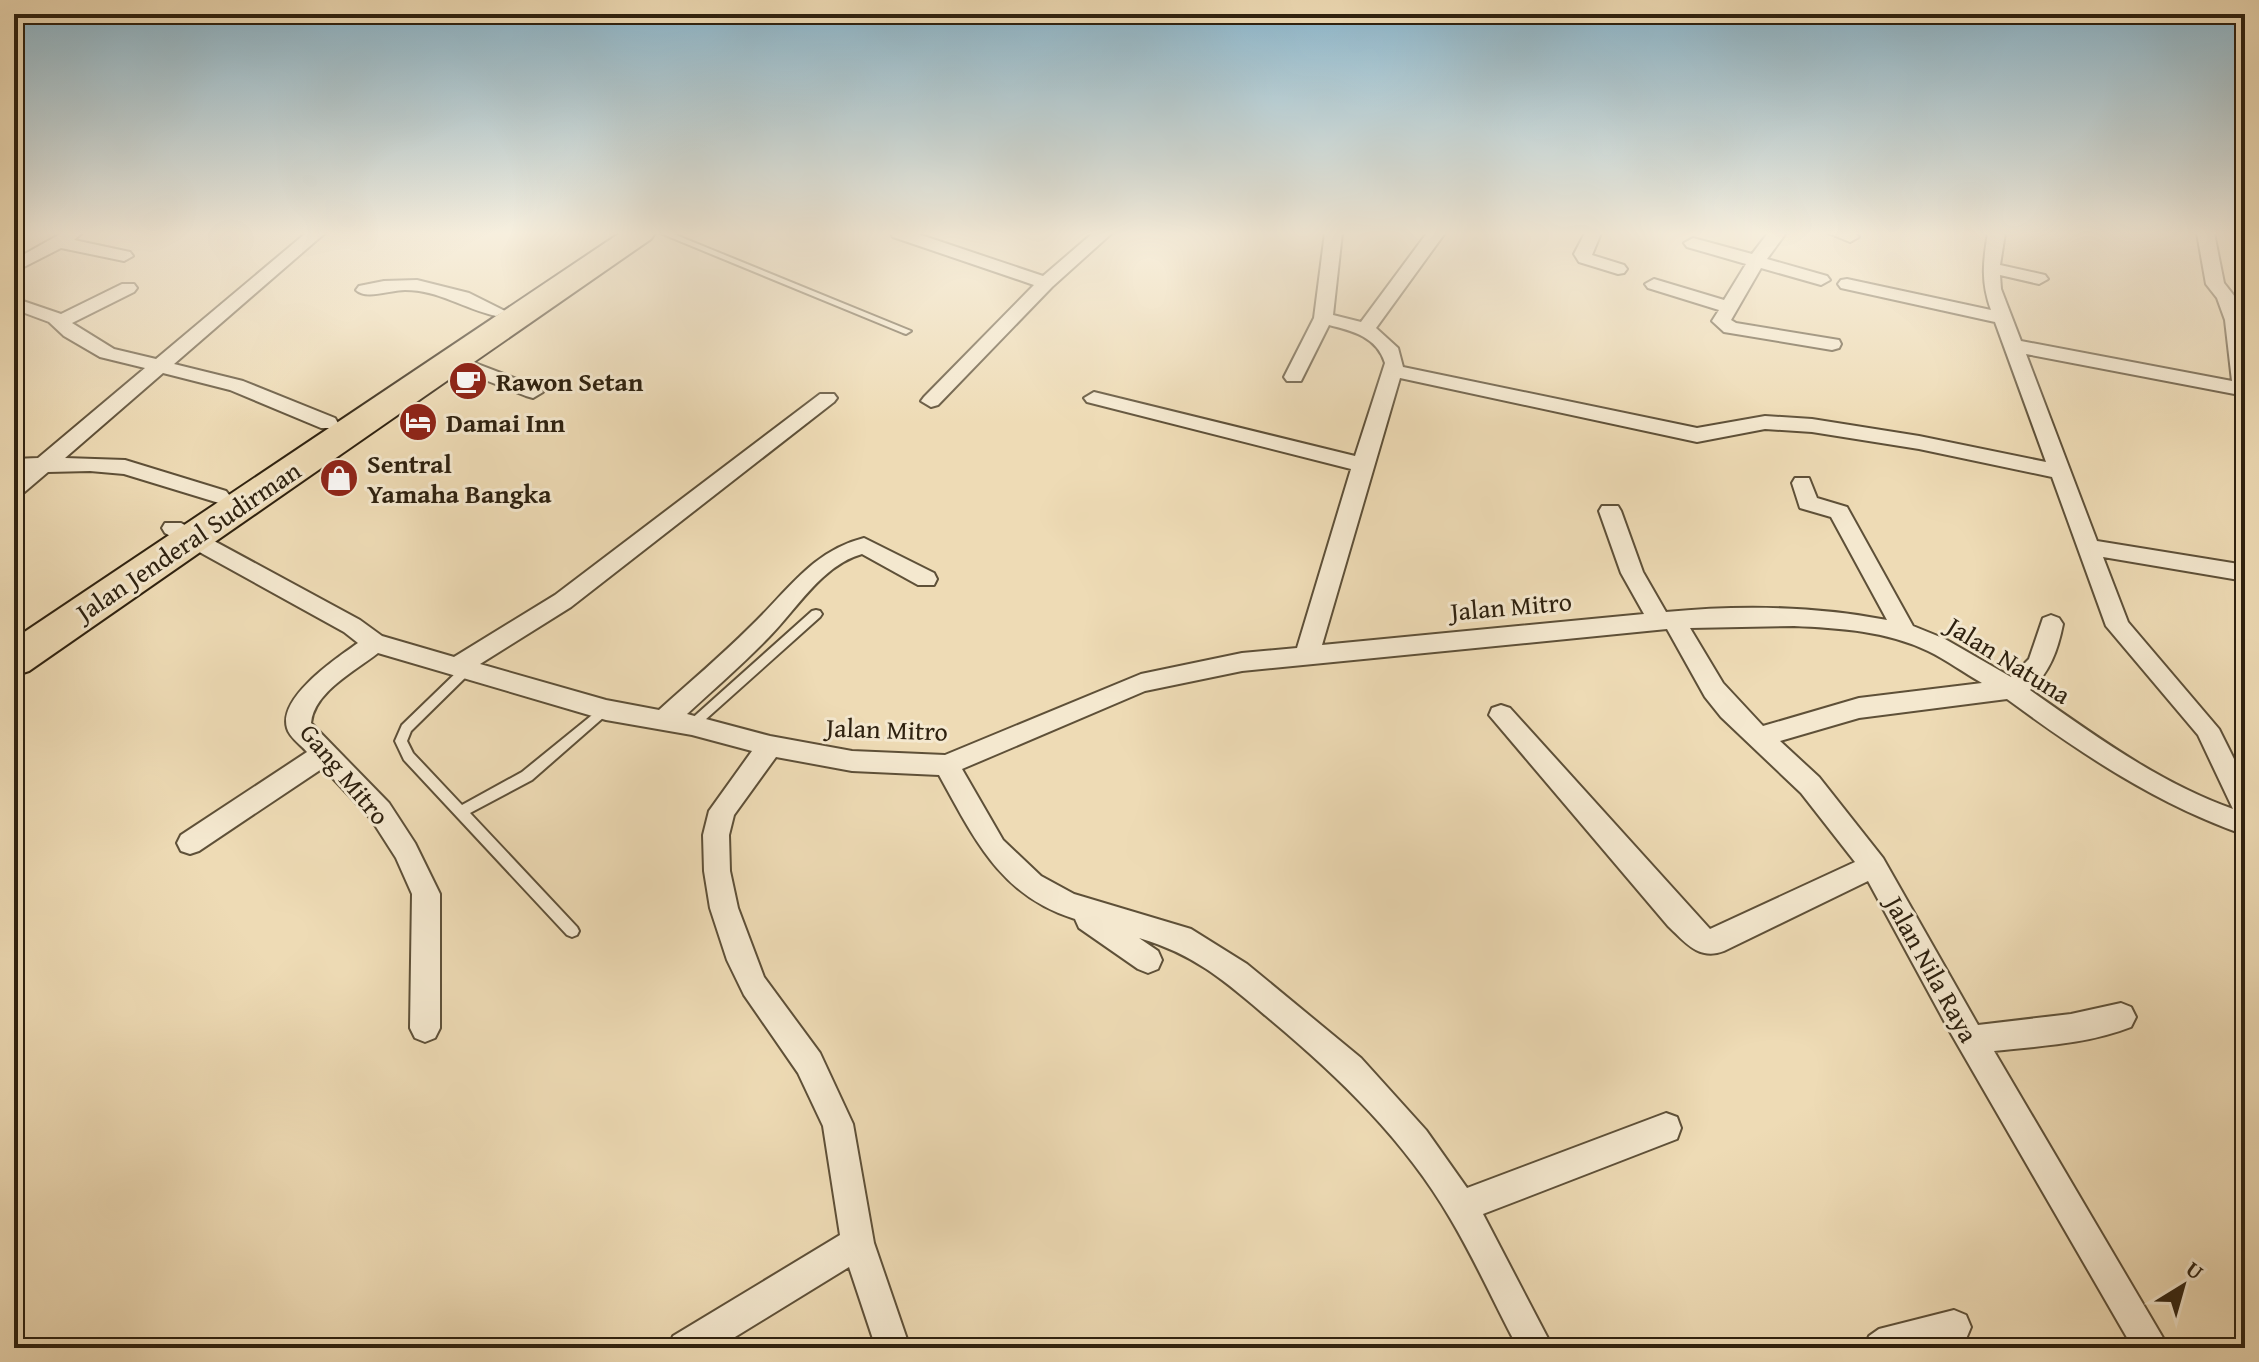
<svg xmlns="http://www.w3.org/2000/svg" width="2259" height="1362" font-family="'Gentium Book Plus',serif">
  <rect width="100%" height="100%" fill="#eedbb5"/>
  <filter id="stains"><feTurbulence type="fractalNoise" baseFrequency=".0025" numOctaves="4"/><feColorMatrix values="0 0 0 0 .2 0 0 0 0 .09 0 0 0 0 .02 0 0 0 .5 -.17"/></filter>
  <radialGradient id="worn" r=".72"><stop offset=".6" stop-color="#630" stop-opacity="0"/><stop offset="1" stop-color="#630" stop-opacity=".3"/></radialGradient>
  <g fill="none" stroke-linecap="round" stroke-linejoin="round">
    <defs>
      <path id="service" d="M 660,233 L 671,233 L 911,331 L 906,334 L 903,333 Z
        M 816,610 L 820,611 L 822,614 L 820,617 L 696,728 L 688,728 L 686,725 L 688,722 L 812,611 Z
        M 465,666 L 469,668 L 471,671 L 469,674 L 411,731 L 407,741 L 413,753 L 462,805 L 522,772 L 602,707 L 610,707 L 612,710 L 532,780 L 470,813 L 577,927 L 579,931 L 577,935 L 572,937 L 567,935 L 404,760 L 395,741 L 402,725 L 461,668 Z"/>
      <path id="minor" d="M 62,233 L 82,233 L 74,240 L 130,252 L 133,256 L 124,261 L 61,248 L 14,272 L 14,260 Z
        M 306,233 L 325,233 L 174,364 L 243,381 L 335,418 L 338,423 L 335,428 L 321,428 L 230,390 L 163,373 L 65,458 L 125,460 L 226,491 L 230,496 L 226,501 L 219,503 L 124,474 L 90,471 L 48,472 L 21,495 L 14,497 L 14,479 L 21,473 L 14,473 L 14,459 L 38,458 L 145,368 L 100,357 L 64,336 L 49,322 L 14,309 L 14,298 L 61,314 L 122,284 L 134,284 L 137,288 L 134,292 L 72,323 L 114,349 L 156,359 Z
        M 891,233 L 915,233 L 1043,276 L 1093,233 L 1112,233 L 1052,287 L 938,405 L 931,407 L 921,401 L 924,397 L 1034,285 L 893,237 Z
        M 1325,233 L 1342,233 L 1333,315 L 1361,322 L 1427,233 L 1445,233 L 1376,328 L 1398,348 L 1403,367 L 1697,428 L 1765,416 L 1812,419 L 1919,436 L 2046,462 L 1995,322 L 1841,288 L 1838,284 L 1841,280 L 1847,279 L 1991,310 C 1981,282 1983,262 1988,233 L 2005,233 L 2000,265 L 2045,275 L 2048,279 L 2039,284 L 2000,275 L 2001,289 L 2021,341 L 2232,381 L 2225,320 L 2217,298 L 2206,284 L 2197,233 L 2214,233 L 2224,283 L 2235,297 L 2243,320 L 2245,396 L 2026,354 L 2097,541 L 2245,565 L 2245,581 L 2103,557 L 2128,622 L 2219,729 L 2245,781 L 2245,835 C 2156,804 2082,754 2007,699 L 1859,718 L 1780,741 L 1819,777 L 1883,858 L 1978,1025 L 2071,1014 L 2121,1003 L 2131,1007 L 2136,1017 L 2131,1027 C 2088,1044 2039,1046 1994,1051 L 2169,1348 L 2133,1348 L 1949,1030 L 1868,881 L 1724,951 C 1699,961 1685,942 1668,926 L 1489,715 L 1492,708 L 1501,705 L 1510,708 L 1710,929 L 1855,862 L 1801,793 L 1721,717 L 1705,697 L 1667,629 L 1242,671 L 1145,691 L 962,769 L 1003,840 L 1041,876 L 1074,894 L 1191,929 L 1247,964 L 1361,1058 L 1426,1130 L 1467,1188 L 1666,1113 L 1677,1117 L 1681,1128 L 1677,1139 L 1483,1214 L 1553,1348 L 1518,1348 C 1495,1305 1475,1260 1450,1218 C 1405,1141 1340,1078 1272,1021 C 1227,983 1197,955 1139,938 L 1158,951 L 1162,960 L 1158,969 L 1148,973 L 1138,969 L 1079,928 L 1075,919 C 1000,896 974,838 939,775 L 852,771 L 776,757 L 734,815 L 729,835 L 730,871 L 738,908 L 764,977 L 820,1053 L 853,1124 L 874,1243 L 910,1348 L 876,1348 L 849,1267 L 717,1348 L 668,1348 L 673,1336 L 840,1235 L 823,1126 L 798,1073 L 744,995 L 727,960 L 710,908 L 704,871 L 703,835 L 709,811 L 752,751 L 692,735 L 606,720 L 378,653 C 355,671 314,692 311,723 L 389,803 L 415,843 L 440,894 L 440,1028 L 435,1038 L 425,1042 L 415,1038 L 410,1028 L 412,894 L 396,858 L 371,819 L 323,768 L 199,851 L 190,854 L 181,851 L 177,843 L 181,835 L 307,752 C 301,745 289,737 287,728 C 278,697 337,658 358,643 L 344,632 L 165,533 L 162,528 L 165,523 L 181,523 L 360,620 L 382,636 L 454,657 L 555,595 L 820,394 L 834,394 L 837,398 L 834,402 L 571,607 L 480,664 L 606,700 L 659,710 C 690,682 721,656 750,627 C 787,592 812,551 864,538 L 934,573 L 937,579 L 934,585 L 918,585 L 862,554 C 822,565 796,610 769,637 C 743,664 714,689 687,714 L 770,736 L 852,751 L 945,755 L 1141,674 L 1242,653 L 1297,648 L 1351,469 L 1087,402 L 1084,398 L 1094,392 L 1355,456 L 1385,363 C 1377,337 1353,331 1329,325 L 1301,381 L 1287,381 L 1284,377 L 1314,318 ZM 1400,378 L 1697,442 L 1765,429 L 1812,432 L 1919,449 L 2052,477 L 2106,626 L 2198,735 L 2233,809 C 2159,783 2093,734 2030,690 C 2050,673 2058,649 2063,624 L 2059,618 L 2051,615 L 2043,618 L 2029,659 L 2011,677 L 1945,639 L 1913,626 L 1847,507 L 1817,498 L 1809,478 L 1795,478 L 1792,483 L 1800,508 L 1831,517 L 1887,620 C 1815,606 1739,605 1666,612 L 1643,572 L 1621,511 L 1618,506 L 1602,506 L 1599,511 L 1621,573 L 1644,614 L 1322,645 ZM 1794,626 C 1839,628 1887,631 1928,651 C 1947,660 1964,673 1982,683 L 1859,698 L 1763,726 L 1723,683 L 1690,628 Z
        M 1585,233 L 1601,233 L 1592,255 L 1624,265 L 1627,269 L 1624,273 L 1618,274 L 1579,262 L 1574,254 Z
        M 1768,233 L 1786,233 L 1767,259 L 1827,276 L 1830,280 L 1821,285 L 1761,268 L 1731,320 L 1736,323 L 1839,340 L 1841,344 L 1839,348 L 1832,350 L 1724,332 L 1712,321 L 1719,310 L 1648,288 L 1645,284 L 1654,279 L 1724,300 L 1746,264 L 1687,247 L 1684,243 L 1693,238 L 1752,254 Z
        M 1828,233 L 1855,233 L 1859,237 L 1850,242 Z
        M 417,280 L 469,293 L 505,311 L 496,316 C 464,309 439,290 405,290 C 390,290 366,300 356,290 L 359,286 L 384,281 Z
        M 454,355 L 540,388 L 543,392 L 533,398 L 526,396 L 447,365 L 444,361 L 447,357 Z
        M 1954,1310 L 1966,1315 L 1971,1327 L 1966,1339 L 1936,1348 L 1864,1348 L 1869,1336 L 1879,1329 Z"/>
      <path id="trunk" d="M 620,233 L 655,233 L 651,239 L 29,671 L 14,676 L 14,639 Z"/>
    </defs>
    <use href="#service" stroke="#5e5038" stroke-width="4"/>
    <use href="#minor" stroke="#5e5038" stroke-width="4"/>
    <use href="#trunk" stroke="#2e210f" stroke-width="4"/>
    <use href="#service" fill="#f4e8cf" fill-rule="evenodd"/>
    <use href="#minor" fill="#f4e8cf" fill-rule="evenodd"/>
    <use href="#trunk" fill="#eedbb5" fill-rule="evenodd"/>
  </g>
  <linearGradient id="sky" x2="0" y2="1"><stop stop-color="#89b7cf"/><stop offset="0.55" stop-color="#f7efde"/><stop offset="1" stop-color="#f7efde" stop-opacity="0"/></linearGradient>
  <rect width="2259" height="424" fill="url(#sky)"/>
  <defs>
    <symbol id="cafe-disc" viewBox="-11 -11 22 22"><circle r="9.5" fill="#8f2418" stroke="#f4e8cf"/><path d="M-5.5-4.5H6V0H3Q3 3.5 0 3.5H-2.5Q-5.5 3.5-5.5 0ZM3-3.2v2h1.7v-2ZM-6 4.5H4V6H-6Z" fill="#fff"/></symbol>
    <symbol id="hotel-disc" viewBox="-11 -11 22 22"><circle r="9.5" fill="#8f2418" stroke="#f4e8cf"/><path d="M-6-4.5h1.5V1H6V5H4.5V3h-9V5H-6ZM-4 0a1.8 1.8 0 1 1 3.6 0ZM.5 0V-2.5h3Q6-2.5 6 0Z" fill="#fff"/></symbol>
    <symbol id="shop-disc" viewBox="-11 -11 22 22"><circle r="9.5" fill="#8f2418" stroke="#f4e8cf"/><path d="M-5-2.5h2.3a2.7 3.5 0 0 1 5.4 0H5L5.5 6h-11ZM-1.5-2.5h3a1.5 2.3 0 0 0-3 0Z" fill="#fff"/></symbol>
  </defs>
  <g fill-rule="evenodd">
    <use href="#cafe-disc" x="446" y="359" width="44" height="44"/>
    <use href="#hotel-disc" x="396" y="400" width="44" height="44"/>
    <use href="#shop-disc" x="317" y="456" width="44" height="44"/>
  </g>
  <g text-anchor="middle" dominant-baseline="central" stroke-width="6" stroke-linejoin="round" paint-order="stroke">
    <g font-size="26" font-weight="bold" fill="#2e210f" stroke="#f4e8cf" text-anchor="start">
      <text x="496" y="381">Rawon Setan</text>
      <text x="446" y="422">Damai Inn</text>
      <text x="367" y="463">Sentral<tspan x="367" dy="30">Yamaha Bangka</tspan></text>
    </g>
    <g font-size="26" fill="#2e210f" stroke="#f4e8cf">
      <text transform="translate(188 541) rotate(-34)">Jalan Jenderal Sudirman</text>
      <text transform="translate(1511 606) rotate(-5)">Jalan Mitro</text>
      <text transform="translate(2009 660) rotate(32)">Jalan Natuna</text>
      <text transform="translate(887 729) rotate(2)">Jalan Mitro</text>
      <text transform="translate(345 774) rotate(50)">Gang Mitro</text>
      <text transform="translate(1932 969) rotate(61)">Jalan Nila Raya</text>
    </g>
  </g>
  <rect width="2259" height="1362" fill="none" stroke="#eedbb5" stroke-width="48"/>
  <rect x="16" y="16" width="2227" height="1330" fill="none" stroke="#2e210f" stroke-width="4"/>
  <rect x="24" y="24" width="2211" height="1314" fill="none" stroke="#2e210f" stroke-width="2"/>
  <g transform="translate(2183 1286) rotate(37)" stroke="#f4e8cf" stroke-width="6" paint-order="stroke">
  <path d="M0-6L14 30L0 20L-14 30Z" fill="#2e210f"/>
  <text y="-12" font-size="22" font-weight="bold" text-anchor="middle" fill="#2e210f">U</text>
  </g>
  <rect width="100%" height="100%" filter="url(#stains)"/>
  <rect width="100%" height="100%" fill="url(#worn)"/>
</svg>
